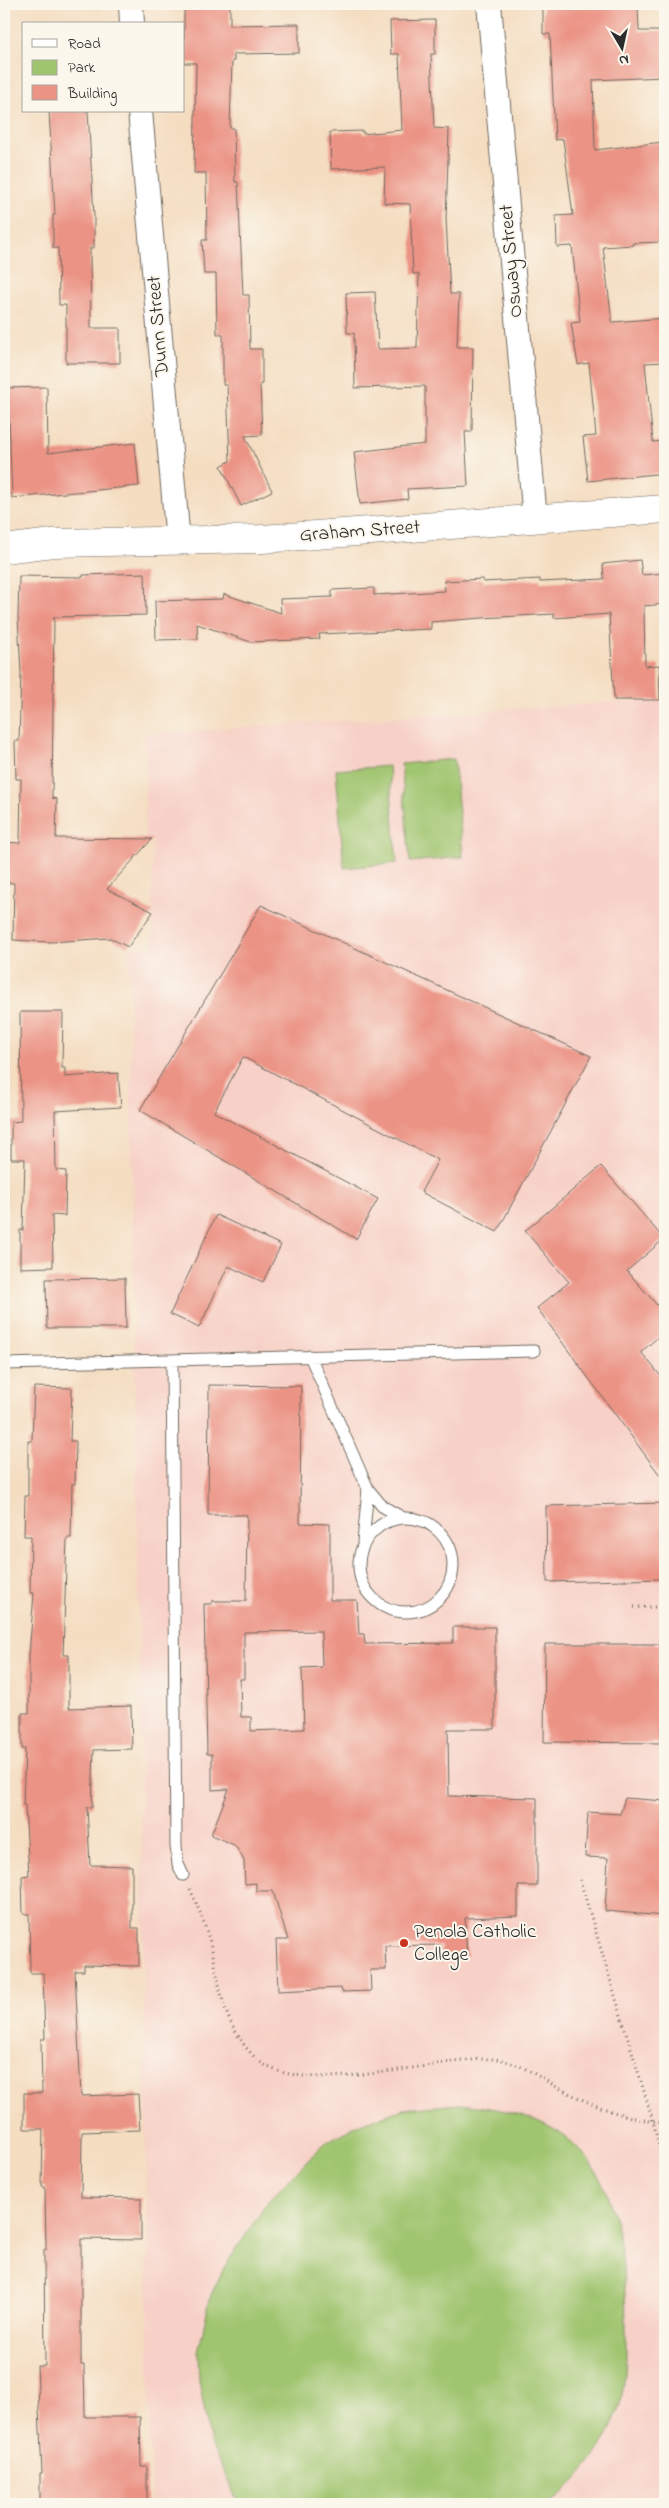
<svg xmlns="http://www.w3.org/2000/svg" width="669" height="2508" font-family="'Indie Flower',sans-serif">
  <rect width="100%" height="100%" fill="#fbf7ec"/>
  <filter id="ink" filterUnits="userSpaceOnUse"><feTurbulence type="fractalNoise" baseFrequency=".02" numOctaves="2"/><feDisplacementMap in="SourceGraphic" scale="10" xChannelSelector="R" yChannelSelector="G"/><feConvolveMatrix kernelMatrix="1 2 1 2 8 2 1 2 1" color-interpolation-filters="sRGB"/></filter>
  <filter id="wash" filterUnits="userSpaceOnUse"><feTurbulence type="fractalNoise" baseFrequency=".0096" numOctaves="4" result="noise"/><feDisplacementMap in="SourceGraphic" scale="20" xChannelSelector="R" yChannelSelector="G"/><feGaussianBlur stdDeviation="1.12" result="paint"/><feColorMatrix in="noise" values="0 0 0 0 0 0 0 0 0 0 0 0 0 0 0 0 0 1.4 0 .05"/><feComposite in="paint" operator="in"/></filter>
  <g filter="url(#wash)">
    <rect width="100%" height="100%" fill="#f4ddc1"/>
    <path fill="#f7d1c7" d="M 665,699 L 665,2504 L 151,2504 L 129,947 L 153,948 L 152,840 L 145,839 L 145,734 Z"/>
    <path fill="#a0c56f" stroke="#66784d" d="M 454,759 L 463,857 L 410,862 L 401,764 Z
      M 389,766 L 397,863 L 344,868 L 336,770 Z
      M 460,2104 C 496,2108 530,2113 561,2134 C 619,2172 625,2261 626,2324 C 626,2353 627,2382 618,2410 C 606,2448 580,2479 550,2504 L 239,2504 L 211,2445 L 199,2381 L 198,2352 L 211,2295 L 225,2266 L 269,2200 L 327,2141 L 358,2125 L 403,2109 Z"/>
    <g id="blocks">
      <path fill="#eb9384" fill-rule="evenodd" d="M 184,4 L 230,4 L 230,25 L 299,24 L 299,53 L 234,54 L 234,61 L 232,61 L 230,128 L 234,128 L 235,182 L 238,182 L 243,295 L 249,295 L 250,349 L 262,349 L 262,384 L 260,384 L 262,435 L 245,436 L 272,491 L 241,506 L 221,466 L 230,461 L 227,385 L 223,385 L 223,334 L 217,334 L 216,274 L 204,274 L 202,240 L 207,240 L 206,173 L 194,173 L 196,63 L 184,63 Z
        M 543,4 L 638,4 L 639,31 L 664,31 L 665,77 L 593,80 L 595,150 L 663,142 L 665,161 L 665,242 L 633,243 L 633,245 L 603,247 L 612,322 L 665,318 L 665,362 L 645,363 L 653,442 L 665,441 L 665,473 L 588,481 L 583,437 L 596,436 L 589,363 L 578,365 L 571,323 L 580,322 L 572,246 L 557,247 L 556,216 L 573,215 L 563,139 L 555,140 L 550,34 L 543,34 Z
        M 435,20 L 435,54 L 431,54 L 434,128 L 449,129 L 446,219 L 450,294 L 459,294 L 457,347 L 473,347 L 472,432 L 465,432 L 468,486 L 407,489 L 408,499 L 360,504 L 354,452 L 425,444 L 425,386 L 355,388 L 354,333 L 347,333 L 346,293 L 375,292 L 378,349 L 417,348 L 419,274 L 413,274 L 410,204 L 384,203 L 385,167 L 331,169 L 330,132 L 363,131 L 363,134 L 402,130 L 399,54 L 391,54 L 390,21 Z
        M 49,111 L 88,111 L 94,216 L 94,248 L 90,248 L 91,328 L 120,328 L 120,363 L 66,363 L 66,305 L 59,305 L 58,248 L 53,248 L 53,215 L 55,215 Z
        M 47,387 L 48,453 L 135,443 L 139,486 L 12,498 L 8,388 Z
        M 640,560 L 642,575 L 665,573 L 665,604 L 644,606 L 645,666 L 659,665 L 660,700 L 614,700 L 609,614 L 554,618 L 554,614 L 482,618 L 431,622 L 431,629 L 319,634 L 320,639 L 251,642 L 197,624 L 198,639 L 156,640 L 155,601 L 223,599 L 224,594 L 281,613 L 280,599 L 332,597 L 332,590 L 374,588 L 374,595 L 445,591 L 444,581 L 483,579 L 483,582 L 540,579 L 540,582 L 604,579 L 603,564 Z
        M 145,573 L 146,615 L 54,617 L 52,798 L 57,799 L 56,838 L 152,839 L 107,889 L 153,912 L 128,947 L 110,938 L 51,942 L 13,940 L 14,883 L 4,883 L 4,842 L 20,843 L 21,779 L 16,779 L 15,741 L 19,741 L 21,673 L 18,617 L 19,576 L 83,577 L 83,575 Z
        M 261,905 L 591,1056 L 497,1232 L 421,1192 L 438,1160 L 243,1057 L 214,1112 L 378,1199 L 356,1239 L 140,1110 Z
        M 20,1012 L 63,1012 L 62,1068 L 65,1068 L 65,1077 L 118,1073 L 121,1107 L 55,1111 L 56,1170 L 66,1171 L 65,1216 L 52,1215 L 53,1267 L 20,1268 L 20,1230 L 23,1230 L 25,1159 L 11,1159 L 11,1122 L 21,1121 Z
        M 601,1166 L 664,1239 L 627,1271 L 665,1314 L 665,1331 L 641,1352 L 665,1381 L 665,1482 L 537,1308 L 569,1282 L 525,1231 Z
        M 216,1215 L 281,1245 L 263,1282 L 228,1266 L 199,1328 L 170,1314 Z
        M 125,1278 L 126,1328 L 47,1328 L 46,1279 Z
        M 209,1385 L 301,1386 L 300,1523 L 330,1524 L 330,1600 L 357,1600 L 359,1634 L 364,1634 L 365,1644 L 453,1643 L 453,1627 L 495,1627 L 495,1729 L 448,1729 L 449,1796 L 537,1798 L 537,1886 L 518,1886 L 518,1916 L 465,1918 L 467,1956 L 441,1956 L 441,1945 L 385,1946 L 386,1970 L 370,1970 L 371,1991 L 342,1992 L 341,1988 L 278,1991 L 276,1940 L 288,1940 L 273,1891 L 256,1891 L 256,1883 L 245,1884 L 244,1861 L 240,1853 L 234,1845 L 211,1835 L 229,1789 L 212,1790 L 212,1754 L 207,1754 L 204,1604 L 212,1604 L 212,1601 L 246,1601 L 247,1515 L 208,1515 ZM 321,1631 L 322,1667 L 302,1668 L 304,1729 L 251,1731 L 251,1717 L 241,1717 L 240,1679 L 244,1679 L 244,1632 Z
        M 34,1387 L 72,1388 L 70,1441 L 76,1441 L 75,1484 L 72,1484 L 71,1538 L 67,1538 L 63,1655 L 69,1655 L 69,1708 L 131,1706 L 132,1749 L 94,1750 L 92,1807 L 87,1807 L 90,1865 L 132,1866 L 132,1928 L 139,1928 L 139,1966 L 84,1965 L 84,1971 L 75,1971 L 81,2096 L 138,2094 L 140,2130 L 82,2132 L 81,2197 L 141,2198 L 141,2240 L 81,2239 L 81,2365 L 84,2365 L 85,2417 L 140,2417 L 141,2467 L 147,2467 L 147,2504 L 40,2504 L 40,2473 L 42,2473 L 37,2366 L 45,2366 L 44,2250 L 46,2250 L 45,2187 L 42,2187 L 43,2129 L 24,2129 L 24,2093 L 42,2093 L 41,2039 L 45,2039 L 43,1973 L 30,1973 L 29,1914 L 23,1914 L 22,1876 L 29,1875 L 25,1805 L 23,1805 L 25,1749 L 22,1749 L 22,1713 L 29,1713 L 29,1655 L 34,1593 L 30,1593 L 31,1536 L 24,1536 L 25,1496 L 28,1496 L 28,1441 L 32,1441 Z
        M 665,1503 L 665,1579 L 547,1582 L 546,1506 Z
        M 545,1644 L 665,1644 L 665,1743 L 544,1742 Z
        M 625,1798 L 665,1801 L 665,1916 L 605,1911 L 608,1858 L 585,1857 L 588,1812 L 620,1814 Z"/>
    </g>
  </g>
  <g filter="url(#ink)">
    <use href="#blocks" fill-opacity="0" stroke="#716960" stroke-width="1"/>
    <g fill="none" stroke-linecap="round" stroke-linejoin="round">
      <defs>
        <path id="lane" d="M 310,1356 L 368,1489 L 382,1506 L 403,1518
          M 172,1360 L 176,1846 L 178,1864 L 183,1875
          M 4,1364 L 534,1351
          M359 1565a47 47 0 1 1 94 0a47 47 0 1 1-94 0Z
          M 363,1542 L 368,1489"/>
        <path id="street" d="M 131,4 L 132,24
          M 489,4 L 535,519
          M 140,111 L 178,542"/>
        <path id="secondary" d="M 4,549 L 53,543 L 262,539 L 665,509"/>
      </defs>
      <use href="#lane" stroke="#716960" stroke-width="13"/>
      <use href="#street" stroke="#716960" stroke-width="26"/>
      <use href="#secondary" stroke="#716960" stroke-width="29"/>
      <path stroke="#716960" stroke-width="3" stroke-dasharray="1 4" stroke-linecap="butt" d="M 634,1607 L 665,1607
        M 580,1880 L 653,2121 L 663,2163 L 665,2202
        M 190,1889 C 198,1907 205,1924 210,1942 C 218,1972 219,2001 234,2029 C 241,2041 250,2055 263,2064 C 304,2091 404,2068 452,2062 C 468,2061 486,2057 501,2060 C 521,2064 538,2076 555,2086 C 591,2105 625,2119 665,2123"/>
      <use href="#lane" stroke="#fff" stroke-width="11"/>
      <use href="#street" stroke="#fff" stroke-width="24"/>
      <use href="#secondary" stroke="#fff" stroke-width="28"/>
    </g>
  </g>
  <circle fill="#c8321e" stroke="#fbf7ec" stroke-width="2" cx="404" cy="1943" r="5"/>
  <g text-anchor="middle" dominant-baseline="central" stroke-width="4" stroke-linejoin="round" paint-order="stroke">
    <g font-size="20" fill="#2b2b2b" stroke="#fbf7ec">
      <text transform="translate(512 261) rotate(-95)">Osway Street</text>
      <text transform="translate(159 326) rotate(-95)">Dunn Street</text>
      <text transform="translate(360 532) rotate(-4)">Graham Street</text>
    </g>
    <g font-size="20" fill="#2b2b2b" stroke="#fbf7ec" text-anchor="start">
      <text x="414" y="1932">Penola Catholic<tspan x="414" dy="23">College</tspan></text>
    </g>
  </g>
  <rect width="669" height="2508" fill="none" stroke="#fbf7ec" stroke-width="20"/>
  <rect x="22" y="22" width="162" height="90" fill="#fbf7ec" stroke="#a8a59f"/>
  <rect x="32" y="39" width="25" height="8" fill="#ffffff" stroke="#a8a59f"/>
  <text x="68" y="48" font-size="15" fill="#2b2b2b">Road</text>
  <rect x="32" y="60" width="25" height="15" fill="#a0c56f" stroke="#a8a59f"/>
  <text x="68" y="72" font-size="15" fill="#2b2b2b">Park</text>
  <rect x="32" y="85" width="25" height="15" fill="#eb9384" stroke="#a8a59f"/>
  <text x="68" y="98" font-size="15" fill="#2b2b2b">Building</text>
  <g transform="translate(622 48) rotate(171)" stroke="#fbf7ec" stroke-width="4" paint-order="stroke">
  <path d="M0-4L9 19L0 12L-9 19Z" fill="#2b2b2b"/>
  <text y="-8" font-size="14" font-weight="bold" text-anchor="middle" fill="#2b2b2b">N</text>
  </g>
</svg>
